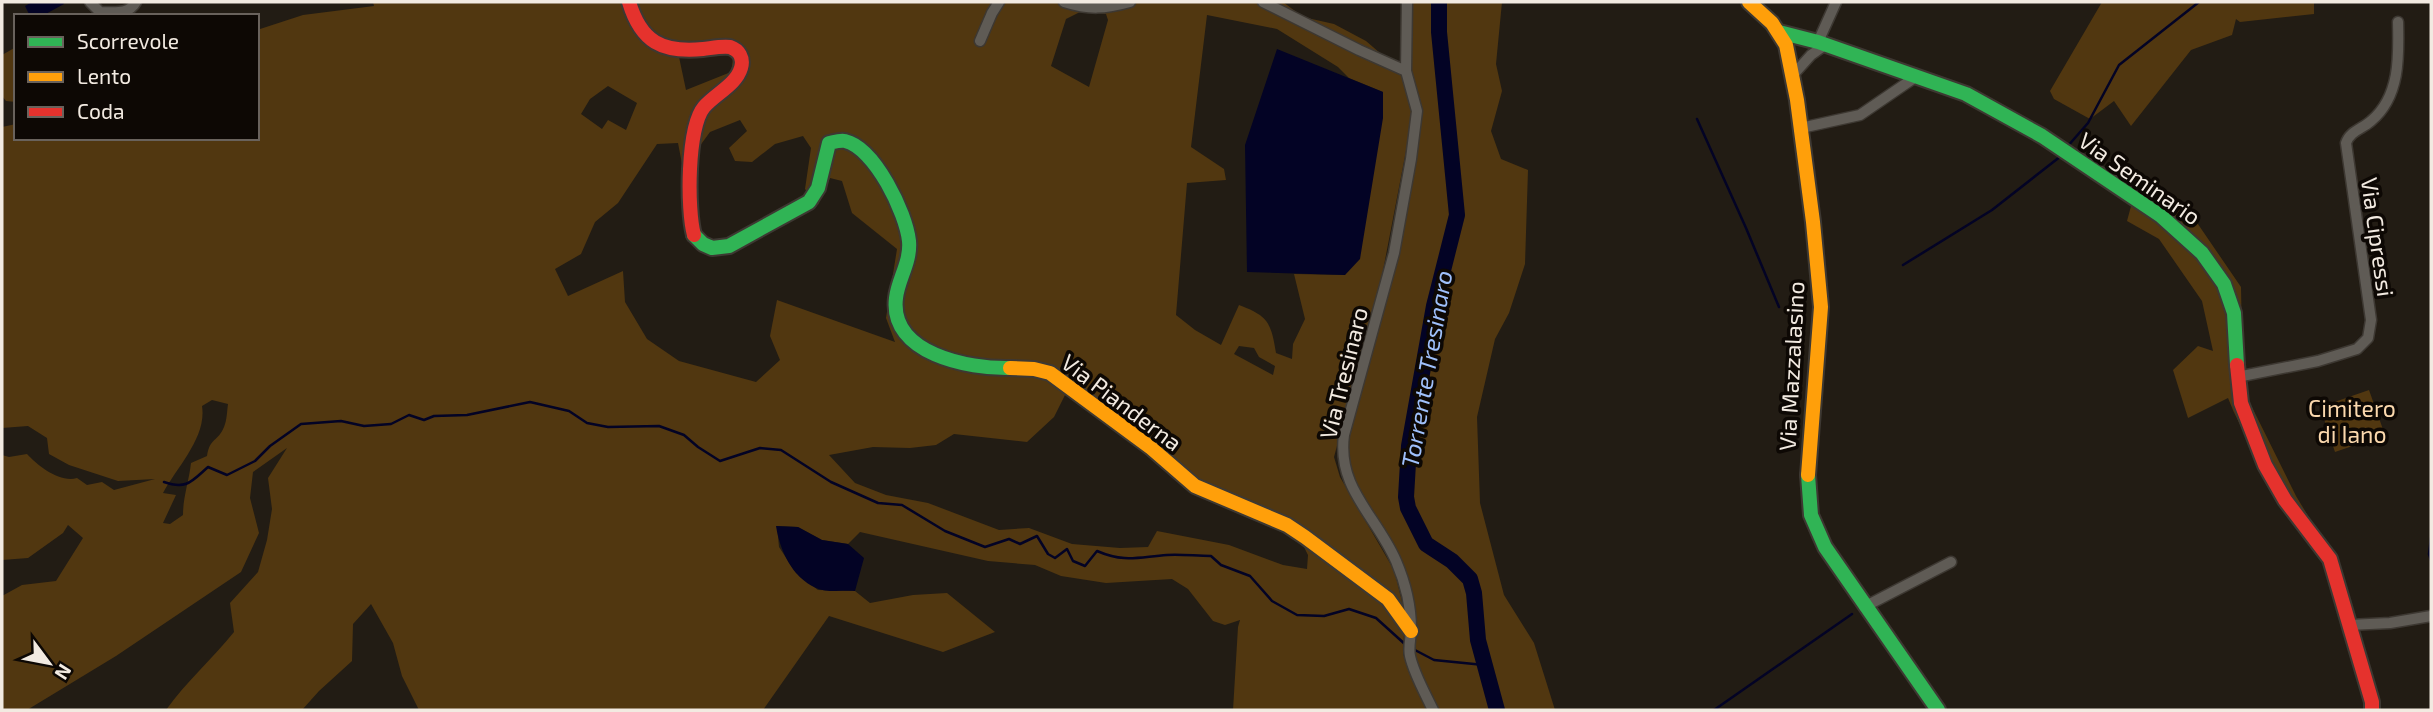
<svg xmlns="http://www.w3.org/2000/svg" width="2433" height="712" font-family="'Exo 2',sans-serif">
  <rect width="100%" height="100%" fill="#221c14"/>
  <path fill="#513710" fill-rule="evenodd" d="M 373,2 L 625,2 C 640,37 639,48 679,57 L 686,90 L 731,72 L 736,40 L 660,47 L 629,2 L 1283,2 L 1303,17 L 1334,24 L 1366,41 L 1380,53 L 1401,74 L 1411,103 L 1411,125 L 1381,281 L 1334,457 L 1340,477 L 1394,570 L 1405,613 L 1403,654 L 1427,710 L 1233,710 L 1238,627 L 1240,620 L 1225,625 L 1213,621 L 1188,589 L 1172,579 L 1106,583 L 1061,576 L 1035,565 L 988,561 L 860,532 L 848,544 L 822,540 L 798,527 L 777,526 L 779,547 L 796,573 L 818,590 L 855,591 L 870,603 L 913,595 L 947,593 L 995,632 L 943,652 L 829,616 L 763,710 L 419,710 L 402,676 L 393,643 L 371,604 L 353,624 L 352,661 L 319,691 L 302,710 L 166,710 C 186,682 212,659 234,632 L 230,603 L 258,572 L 267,540 L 272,509 L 268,478 L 287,448 L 253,472 L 250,498 L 259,533 L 241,572 L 116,656 L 27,710 L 2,710 L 2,596 L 22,585 L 56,581 L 83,538 L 68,525 L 63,533 L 28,558 L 2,560 L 2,455 L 9,457 L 27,454 C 38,466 60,483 77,478 L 87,485 L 102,482 L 114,490 L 155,479 L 118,481 L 69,465 L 49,454 L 47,438 L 28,426 L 2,428 L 2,127 L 16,124 L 16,138 L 257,138 L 257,30 L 303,15 L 374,6 ZM 1082,11 L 1106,14 L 1108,20 L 1089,87 L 1051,66 L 1066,19 ZM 1207,15 L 1277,29 L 1338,67 L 1349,78 L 1383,92 L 1345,275 L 1294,274 L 1305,319 L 1293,344 L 1292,359 L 1276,353 C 1271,322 1268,316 1239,305 L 1221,345 L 1195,330 L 1176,315 L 1187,183 L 1226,180 L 1224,169 L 1191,147 ZM 608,86 L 637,103 L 626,130 L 608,120 L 602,129 L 581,114 L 590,99 ZM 740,120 L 747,131 L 729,148 L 735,161 L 752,162 L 775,144 L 803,136 L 811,148 L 805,189 L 818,205 L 830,178 L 842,181 L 852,213 L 897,249 L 886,318 L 895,342 L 777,300 L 770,336 L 780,360 L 756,382 L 679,361 L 647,339 L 625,302 L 623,271 L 568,296 L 555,269 L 581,254 L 595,222 L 618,203 L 657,144 L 678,143 L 683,169 L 710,132 ZM 1239,346 L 1254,348 L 1259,357 L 1275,366 L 1273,375 L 1234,354 ZM 1071,383 L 1176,465 L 1203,483 L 1375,582 L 1302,543 L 1308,555 L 1307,569 L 1283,565 L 1229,545 L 1157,531 L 1148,547 L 1120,548 L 1072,544 L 1029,528 L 999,530 L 928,503 L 886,495 L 855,483 L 829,455 L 873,447 L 910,448 L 936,445 L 954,434 L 1027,442 L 1054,417 ZM 212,400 L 228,404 C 227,411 227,420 224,427 C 218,442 210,437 207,456 L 191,463 C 189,481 183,497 183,515 L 170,524 L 163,523 L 176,495 L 163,493 C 177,467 207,437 202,406 Z
    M 1411,2 L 1502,2 L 1496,64 L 1502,91 L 1491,131 L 1501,159 L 1528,170 L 1525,264 L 1509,313 L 1495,339 L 1477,417 L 1480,503 L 1504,595 L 1534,643 L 1555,710 L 1438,710 L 1419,672 L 1415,656 L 1415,604 L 1395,546 L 1349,473 L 1345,449 L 1397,257 L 1421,119 L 1420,103 L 1409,66 Z
    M 2102,2 L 2314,2 L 2314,14 L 2240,22 L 2236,19 L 2232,35 L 2191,50 L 2131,126 L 2114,101 L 2090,119 L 2054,99 L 2050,91 Z
    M 16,47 L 16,102 L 6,101 L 2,96 L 2,55 Z
    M 2137,184 L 2189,211 L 2241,287 L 2243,389 L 2296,496 L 2330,552 C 2292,504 2250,455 2228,398 L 2188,418 L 2173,370 L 2198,346 L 2213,351 L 2202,301 L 2159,239 L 2127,221 Z
    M 2369,390 L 2385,435 L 2335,452 L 2320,407 Z"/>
  <path fill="#030325" d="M 32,2 L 63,2 L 64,4 L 42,16 L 30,16 L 25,6 Z
    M 1277,49 L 1383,92 L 1383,118 L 1360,259 L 1345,275 L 1247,272 L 1245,145 Z
    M 776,526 L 798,527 L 822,540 L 848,544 L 864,558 L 855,591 C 844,590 826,593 816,588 C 792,577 780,551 776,526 Z"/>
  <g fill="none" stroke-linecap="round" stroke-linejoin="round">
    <path stroke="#030325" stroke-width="2.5" d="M 1697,119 L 1746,228 L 1779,307
      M 2067,147 L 2088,123 L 2119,65 L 2199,2
      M 1903,265 L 1992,210 L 2061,156
      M 164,482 C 187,490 192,481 208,467 L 227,475 L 255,461 L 270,446 L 301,424 L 341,421 L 364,426 L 391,424 L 409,415 L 424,420 L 434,416 L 467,415 L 530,402 L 569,411 L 587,423 L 608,427 L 659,426 L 684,435 L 698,447 L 720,461 L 760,448 L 781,450 L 831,482 L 878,503 L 902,505 L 945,531 L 985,547 L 1009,539 L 1020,544 L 1037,536 L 1048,554 L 1055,558 L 1067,549 L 1073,561 L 1085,566 L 1097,551 C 1125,563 1138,557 1167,555 C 1181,554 1196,556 1211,556 L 1221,565 L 1250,576 L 1272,601 L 1297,615 L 1324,616 L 1349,609 L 1376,618 L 1407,646
      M 2431,538 L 2429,554 L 2431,560
      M 1413,649 L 1434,660 L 1484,665
      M 1714,710 L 1852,614"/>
    <path stroke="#030325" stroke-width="16" d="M 1439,2 L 1439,32 L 1457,215 L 1434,306 L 1409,446 L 1406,497 L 1408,508 L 1426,544 L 1452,561 L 1470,579 L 1474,593 L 1478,640 L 1497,710"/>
    <defs>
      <path id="street" d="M 90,2 L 100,12 C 114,12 129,15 136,2
        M 1064,2 C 1089,10 1105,9 1130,2
        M 1263,2 L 1359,50 L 1406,71
        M 1407,2 L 1406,71 L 1417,111 L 1411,159 L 1394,253 L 1344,435 C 1337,489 1376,515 1396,561 C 1405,582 1411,606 1411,629 C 1411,638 1408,647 1410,656 C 1414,674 1425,693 1433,710
        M 980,41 L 992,13 L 999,2
        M 1818,42 L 1836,2
        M 1793,75 L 1811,55 L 1825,45
        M 1801,128 L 1860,115 L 1917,76
        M 2237,377 L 2318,361 L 2357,349 L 2368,338 L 2371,320 L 2346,143 C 2350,131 2362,129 2371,121 C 2400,97 2399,57 2398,22
        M 1864,607 L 1951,562
        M 2349,625 L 2390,623 L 2431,616"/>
      <path id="fast" d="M 1779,32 L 1818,42 L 1966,94 L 2042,136 L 2161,216 L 2202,253 L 2224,284 L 2234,313 L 2237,365
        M 694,235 L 703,244 L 712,248 L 729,246 L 809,202 L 818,188 L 829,143 C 834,142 840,140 845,141 C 875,148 906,213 909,241 C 911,262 898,279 896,298 C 889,354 969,369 1010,368
        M 1808,475 L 1811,515 L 1825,547 L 1938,710"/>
      <path id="slow" d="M 1749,2 L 1772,23 L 1786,45 L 1797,100 L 1813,222 L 1821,307 L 1808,475
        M 1010,368 L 1034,369 L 1050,373 L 1150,447 L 1195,486 L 1287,525 L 1305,537 L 1388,599 L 1411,631"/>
      <path id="jam" d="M 629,2 C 641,42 662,53 703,49 C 712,48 721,46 730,47 C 739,50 744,58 741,68 C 736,85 715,94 704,107 C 687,127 687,210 694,235
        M 2237,365 L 2241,403 L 2265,465 L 2285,500 L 2330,559 L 2372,702 L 2372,710"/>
    </defs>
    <use href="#street" stroke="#3d3832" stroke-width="13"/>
    <use href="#fast" stroke="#3d3832" stroke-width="18"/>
    <use href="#slow" stroke="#3d3832" stroke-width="18"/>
    <use href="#jam" stroke="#3d3832" stroke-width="18"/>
    <use href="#street" stroke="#5f5b55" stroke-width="10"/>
    <use href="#fast" stroke="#30b455" stroke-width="14"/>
    <use href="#slow" stroke="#ff9f0a" stroke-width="14"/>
    <use href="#jam" stroke="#e5322d" stroke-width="14"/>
  </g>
  <g text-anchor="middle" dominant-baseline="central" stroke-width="7" stroke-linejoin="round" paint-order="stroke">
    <g font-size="23" fill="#f2eae1" stroke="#0d0804">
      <text transform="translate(2140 178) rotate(35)">Via Seminario</text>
      <text transform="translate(2378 237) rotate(82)">Via Cipressi</text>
      <text transform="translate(1791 366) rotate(-87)">Via Mazzalasino</text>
      <text transform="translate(1343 373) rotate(-76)">Via Tresinaro</text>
      <text transform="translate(1122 402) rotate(37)">Via Pianderna</text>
    </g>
    <g font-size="23" fill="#fbd8ad" stroke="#0d0804">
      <text x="2352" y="408">Cimitero<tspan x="2352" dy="26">di Iano</tspan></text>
    </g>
    <g font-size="24" font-style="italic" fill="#9fc0fb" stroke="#0d0804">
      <text transform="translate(1426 369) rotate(-80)">Torrente Tresinaro</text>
    </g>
  </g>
  <rect width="2433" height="712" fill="none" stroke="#f2eae1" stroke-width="7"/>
  <rect x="14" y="14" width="245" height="126" fill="#0d0804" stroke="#69625c" stroke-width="2"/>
  <rect x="28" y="37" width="35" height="10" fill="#30b455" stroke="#69625c" stroke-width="2"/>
  <text x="77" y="49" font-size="21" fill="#f2eae1">Scorrevole</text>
  <rect x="28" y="72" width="35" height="10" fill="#ff9f0a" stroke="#69625c" stroke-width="2"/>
  <text x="77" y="84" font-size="21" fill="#f2eae1">Lento</text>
  <rect x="28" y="107" width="35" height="10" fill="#e5322d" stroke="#69625c" stroke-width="2"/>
  <text x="77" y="119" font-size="21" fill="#f2eae1">Coda</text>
  <g transform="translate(49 663) rotate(122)" stroke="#0d0804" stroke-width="5" paint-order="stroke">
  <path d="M0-5L12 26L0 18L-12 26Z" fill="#f2eae1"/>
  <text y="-10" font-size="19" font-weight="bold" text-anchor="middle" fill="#f2eae1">N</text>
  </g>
</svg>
